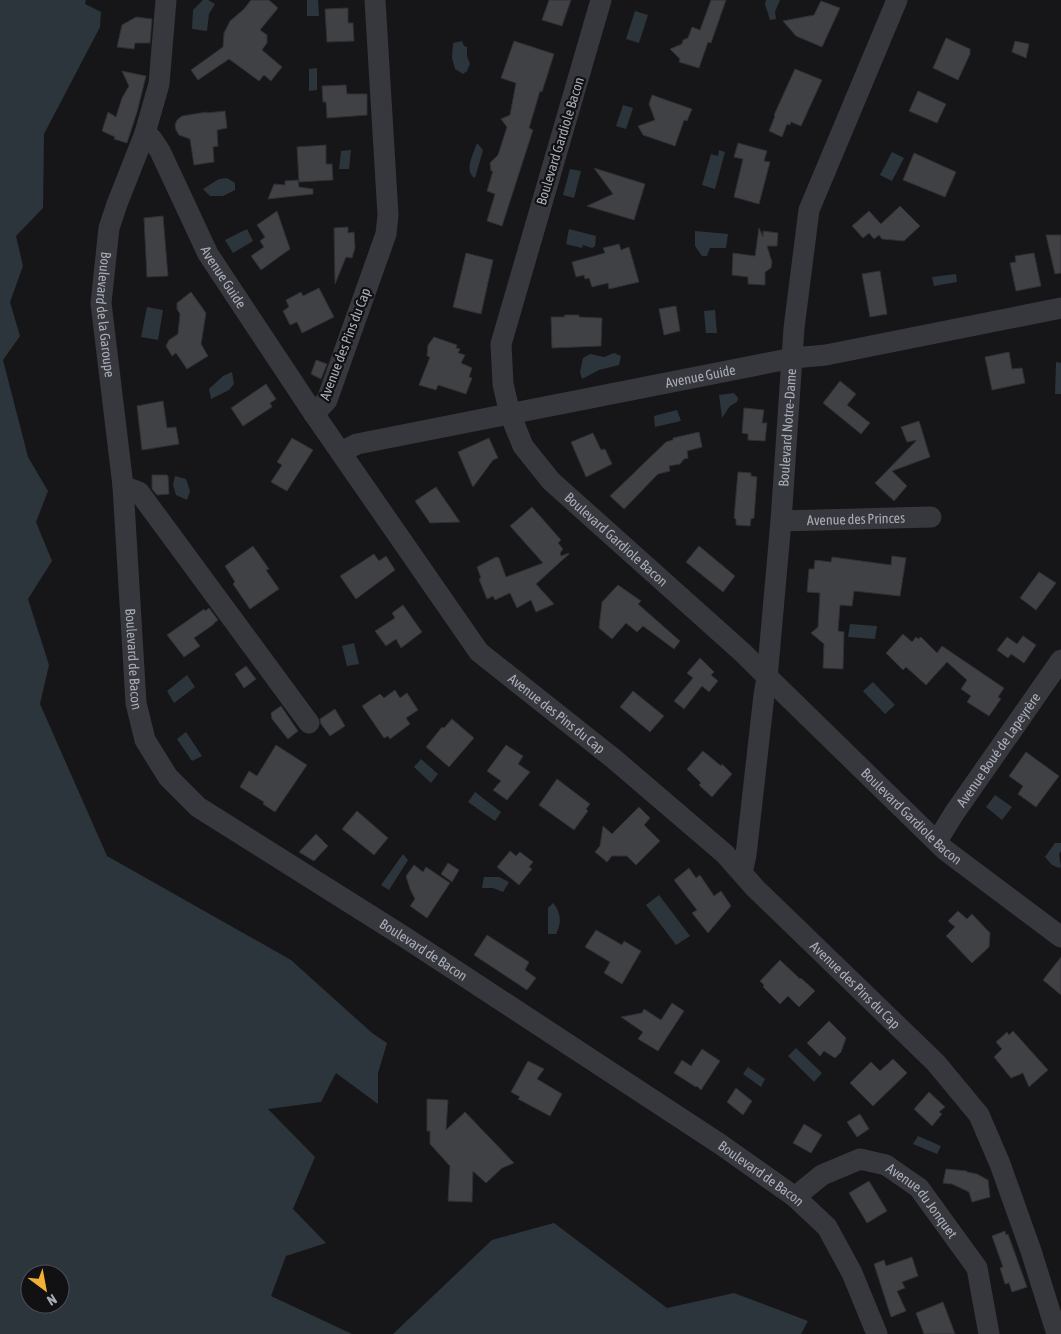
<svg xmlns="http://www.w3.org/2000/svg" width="1061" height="1334" font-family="'Asap Condensed',sans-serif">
  <rect width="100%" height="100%" fill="#161618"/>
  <path fill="#2c353c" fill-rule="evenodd" d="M 0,0 L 86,0 L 85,4 L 101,12 L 100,27 L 44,134 L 43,208 L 16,236 L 23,266 L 10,302 L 20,336 L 3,360 L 28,457 L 48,491 L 36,522 L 52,561 L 28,599 L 49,665 L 40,704 L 107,856 L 291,960 L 372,1033 L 387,1043 L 378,1073 L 378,1104 L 336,1073 L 321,1102 L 268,1109 L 315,1157 L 293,1209 L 326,1243 L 286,1256 L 271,1296 L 352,1334 L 0,1334 ZM 30,1274 L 60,1274 L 60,1304 L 30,1304 Z
    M 203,0 L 208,0 L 215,4 L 209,14 L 207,31 L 192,29 L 193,10 Z
    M 307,0 L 318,0 L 319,16 L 307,16 Z
    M 766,0 L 780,0 L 775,12 L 776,19 L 770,20 L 765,4 Z
    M 635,11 L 648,15 L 639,43 L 626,39 Z
    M 462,41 L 464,46 L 467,47 L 467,56 L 470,64 L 467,71 L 463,74 L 455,69 L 452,58 L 453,43 Z
    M 317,68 L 317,90 L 309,91 L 309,69 Z
    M 623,105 L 633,108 L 626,129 L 616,126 Z
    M 477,143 L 483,150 L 475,178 C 463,171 474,153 477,143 Z
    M 351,150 L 349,169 L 339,169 L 341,151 Z
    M 719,150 L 725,152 L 715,189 L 702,185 L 711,154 L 718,156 Z
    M 892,152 L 904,158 L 892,181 L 880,175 Z
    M 570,169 L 581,171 L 574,198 L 563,195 Z
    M 227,178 L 235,183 L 235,190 L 223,196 L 210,196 L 203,189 L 219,179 Z
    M 247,229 L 253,241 L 233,253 L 225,240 Z
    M 569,229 L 596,236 L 595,246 L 592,248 L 583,245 L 582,248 L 566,244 Z
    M 695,231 L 728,234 L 726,248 L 710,248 L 707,256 L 702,256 L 695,246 Z
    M 956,274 L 957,282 L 934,286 L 932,277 Z
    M 147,307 L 163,310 L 158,340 L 141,337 Z
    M 715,310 L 717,333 L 706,333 L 704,311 Z
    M 614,353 L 621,356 L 619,365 L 599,370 L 582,379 L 580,372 L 583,358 L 590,354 L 604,357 Z
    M 1056,362 L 1061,363 L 1061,394 L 1055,394 Z
    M 232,372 L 234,384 L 229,390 L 211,399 L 209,389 L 223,376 Z
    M 734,393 L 738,398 L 737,402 L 730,406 L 722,418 L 719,395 Z
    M 677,410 L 681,421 L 655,427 L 654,416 Z
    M 175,476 L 186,479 L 190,491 L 187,500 L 176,495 L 173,485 Z
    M 850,624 L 877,626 L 875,639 L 848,637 Z
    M 354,643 L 359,664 L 347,666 L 342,646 Z
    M 187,675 L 195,687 L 174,703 L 167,691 Z
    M 873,682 L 895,705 L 885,714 L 863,691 Z
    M 186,732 L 202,756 L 192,761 L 177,739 Z
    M 421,759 L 438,774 L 431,783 L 414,767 Z
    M 475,792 L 501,812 L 495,821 L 468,802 Z
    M 995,795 L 1012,807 L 1002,820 L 986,807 Z
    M 1055,843 L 1061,843 L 1061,851 L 1059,854 L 1061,867 L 1059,868 L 1052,865 L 1045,857 Z
    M 403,854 L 408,860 L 389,890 L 381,885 Z
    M 484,877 L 499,877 L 509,882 L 503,892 L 493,888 L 482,888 Z
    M 659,895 L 690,936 L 676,945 L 646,905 Z
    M 553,903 C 561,912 562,923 556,934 L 548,934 L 548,908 Z
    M 796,1048 L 822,1073 L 814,1082 L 788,1056 Z
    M 748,1067 L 765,1079 L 761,1087 L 743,1074 Z
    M 918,1136 L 941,1146 L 937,1154 L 913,1144 Z
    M 554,1223 L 667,1308 L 734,1293 L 808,1321 L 801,1334 L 393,1334 L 492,1240 Z"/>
  <path fill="#404145" stroke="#303034" d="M 251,0 L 269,0 L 278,8 L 260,30 L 267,35 L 267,43 L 262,50 L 282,67 L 271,81 L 264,75 L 259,81 L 229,59 L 198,80 L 191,70 L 223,47 L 224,33 L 230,21 L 244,9 Z
    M 549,0 L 571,0 L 562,26 L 542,20 Z
    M 711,0 L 726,0 L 711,43 L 708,42 L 699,68 L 679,62 L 680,59 L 670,49 L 682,44 L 683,40 L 688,38 L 692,27 L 700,30 Z
    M 821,1 L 840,8 L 822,47 L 796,36 L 783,21 L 814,15 Z
    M 348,8 L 348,23 L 353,23 L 354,41 L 327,42 L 325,9 Z
    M 136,17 L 152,19 L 150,43 L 135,43 L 134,49 L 117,47 L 122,25 Z
    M 946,38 L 970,49 L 970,54 L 958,80 L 933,68 Z
    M 514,41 L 554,54 L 542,92 L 540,91 L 529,128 L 533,130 L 502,226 L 487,221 L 495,194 L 487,191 L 493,171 L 491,171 L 490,163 L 498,155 L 507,127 L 501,119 L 510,115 L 516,83 L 501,78 Z
    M 1015,41 L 1029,44 L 1026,58 L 1012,52 Z
    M 795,69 L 822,80 L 801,126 L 791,122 L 790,125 L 787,124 L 782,137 L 769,131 L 775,116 L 774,115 Z
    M 122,71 L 146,76 L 137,112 L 127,143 L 114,139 L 115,137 L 102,131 L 108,112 L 116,117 L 122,98 L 129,86 Z
    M 346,85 L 347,94 L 367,94 L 367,115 L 327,118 L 326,102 L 323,102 L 322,86 Z
    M 918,91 L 946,104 L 937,123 L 909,111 Z
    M 652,95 L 692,109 L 687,121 L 684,120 L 675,146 L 643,135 L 638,126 L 655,120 L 649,104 Z
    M 225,111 L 227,128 L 217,130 L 218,146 L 213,147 L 214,162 L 194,165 L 190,139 L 179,135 L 176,130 L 175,125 L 177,120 L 182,116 L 207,112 L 207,113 Z
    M 738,143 L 767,151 L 764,161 L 770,162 L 759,204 L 734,197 L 743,159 L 734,157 Z
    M 326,145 L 326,164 L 332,164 L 333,180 L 299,182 L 297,147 Z
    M 914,153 L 956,172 L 945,197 L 903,180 Z
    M 594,168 L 645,184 L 634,220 L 587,206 L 613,194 Z
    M 298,180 L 299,187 L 313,189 L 313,194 L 268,199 L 274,184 L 285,185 L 285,181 Z
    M 900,206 L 920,226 L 904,241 L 882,239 L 879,235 L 874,239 L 869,233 L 863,238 L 852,226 L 869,211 L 881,224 Z
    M 277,211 L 290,249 L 261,270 L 251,256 L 264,247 L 260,241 L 265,237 L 257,225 Z
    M 163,216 L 168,276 L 147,277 L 144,218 Z
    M 348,227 L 348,233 L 354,232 L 355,248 L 352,258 L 346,257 L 335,284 L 334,228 Z
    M 759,228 L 763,237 L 763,231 L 778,233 L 777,246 L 767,246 L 772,262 L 771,268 L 765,272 L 765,285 L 748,284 L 748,277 L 732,275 L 733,253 L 755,256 Z
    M 1046,235 L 1061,235 L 1061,273 L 1055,274 Z
    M 619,244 L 621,250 L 629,247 L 639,282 L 609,289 L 608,283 L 592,287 L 589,278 L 585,279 L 584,275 L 576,277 L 572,262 L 605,253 L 603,248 Z
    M 466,253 L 493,260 L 481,314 L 453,307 Z
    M 1034,253 L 1041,286 L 1016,291 L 1010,263 L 1016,262 L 1015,256 Z
    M 880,271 L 887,314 L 870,317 L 862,274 Z
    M 319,288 L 334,317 L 302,333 L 297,322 L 290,325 L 283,311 L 289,307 L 286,300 L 301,292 L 303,296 Z
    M 191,292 L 206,313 L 201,344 L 208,356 L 187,369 L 176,353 L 172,356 L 166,346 L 169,340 L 178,334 L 180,314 L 177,309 L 177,303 Z
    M 676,306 L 680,331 L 664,335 L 659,309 Z
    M 564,315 L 579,315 L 579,317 L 602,318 L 601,346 L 552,348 L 551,317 L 565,317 Z
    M 434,337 L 457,345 L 456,348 L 460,349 L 458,353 L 465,355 L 461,363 L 472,368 L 469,377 L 472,378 L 466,394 L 438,385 L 436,390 L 419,385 L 430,357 L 427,356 L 428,345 Z
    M 1009,352 L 1012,369 L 1022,368 L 1025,383 L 992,390 L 985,357 Z
    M 316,360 L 327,364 L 321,379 L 311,374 Z
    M 840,381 L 856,394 L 847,405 L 870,423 L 861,434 L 823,403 Z
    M 266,384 L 276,399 L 270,403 L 272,407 L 243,426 L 231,408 Z
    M 163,401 L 167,428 L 176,427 L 179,444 L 142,450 L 137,406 Z
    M 744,408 L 764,410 L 762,423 L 767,423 L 765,441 L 748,440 L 748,434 L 742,433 Z
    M 919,421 L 930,457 L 892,471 L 907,486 L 894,501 L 875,483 L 917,440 L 907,442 L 901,427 Z
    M 699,432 L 702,447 L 687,451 L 688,458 L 684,459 L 680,464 L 669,466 L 670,471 L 658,474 L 624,509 L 610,496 L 666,442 L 673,440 L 673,438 Z
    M 593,433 L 601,450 L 605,449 L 612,464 L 586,477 L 571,442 Z
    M 292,438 L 313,450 L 287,491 L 271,482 L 282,465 L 277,462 Z
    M 489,438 L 498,458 L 493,460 L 473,487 L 458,452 Z
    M 738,472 L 751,473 L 751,476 L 757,477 L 754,518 L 751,519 L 750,526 L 736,525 L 736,519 L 734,518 Z
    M 152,475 L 167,475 L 168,476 L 169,494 L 157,495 L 152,489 Z
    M 436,487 L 460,522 L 430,523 L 415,501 Z
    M 532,507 L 561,540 L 558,543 L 563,549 L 560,553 L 561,556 L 569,553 L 569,554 L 536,584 L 554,604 L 536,612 L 531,600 L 517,608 L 510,593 L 495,600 L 493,596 L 487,599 L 479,579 L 481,578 L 477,567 L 496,557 L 499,558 L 506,577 L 543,563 L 510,526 Z
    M 253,546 L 269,569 L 266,570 L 279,589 L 250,609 L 233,584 L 235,582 L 225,566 Z
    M 699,546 L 735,576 L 723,592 L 686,562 Z
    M 374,554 L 379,561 L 386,556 L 395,570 L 356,599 L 340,576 Z
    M 892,556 L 906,558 L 900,596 L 854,591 L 852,606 L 840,605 L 838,631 L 844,632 L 843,669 L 823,668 L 824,644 L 811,633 L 818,627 L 820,593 L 807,592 L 809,569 L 814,569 L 815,560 L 831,562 L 832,557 L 891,565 Z
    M 1039,572 L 1056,583 L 1036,610 L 1020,598 Z
    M 618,585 L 641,601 L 638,604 L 680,641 L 674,649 L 643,626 L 637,632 L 626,623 L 612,639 L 599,628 L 602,602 Z
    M 403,605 L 422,632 L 401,648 L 396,639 L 386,646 L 375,631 L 395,618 L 392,613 Z
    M 209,608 L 218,620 L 214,623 L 214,624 L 194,638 L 200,646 L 184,657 L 167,635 L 204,609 L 205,611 Z
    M 903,634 L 912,642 L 916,637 L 918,639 L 921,637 L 937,653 L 942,646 L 1004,688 L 998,697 L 1001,699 L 989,716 L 967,702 L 971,696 L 961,689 L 967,680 L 947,662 L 926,685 L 906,667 L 903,670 L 886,653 Z
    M 1023,636 L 1036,645 L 1024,663 L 1011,654 L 1008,658 L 997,650 L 1007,637 L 1017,644 Z
    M 700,658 L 714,672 L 711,675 L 718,681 L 709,692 L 702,686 L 684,709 L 674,701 L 693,678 L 687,673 Z
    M 246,666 L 256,679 L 244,688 L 235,674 Z
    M 395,690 L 400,698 L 407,693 L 418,710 L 406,718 L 410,724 L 390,739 L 388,736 L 384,738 L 362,706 L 380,694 L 384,698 Z
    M 633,691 L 664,716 L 650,732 L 620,707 Z
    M 281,706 L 298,731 L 288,739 L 272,719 L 271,713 Z
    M 335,709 L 345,726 L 330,736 L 321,724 L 320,719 Z
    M 452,719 L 474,738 L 449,767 L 426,747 L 442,727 L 444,728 Z
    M 276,745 L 307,765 L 275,812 L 263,804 L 264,802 L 240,787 L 249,771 L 257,776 Z
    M 506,745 L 523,756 L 518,764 L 530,772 L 507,800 L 493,790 L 501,781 L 487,771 Z
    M 703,751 L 721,766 L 722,764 L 732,774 L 712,797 L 699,785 L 701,783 L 687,769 Z
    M 1026,752 L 1059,776 L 1036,807 L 1018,794 L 1023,786 L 1009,776 Z
    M 557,779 L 590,804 L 586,809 L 588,811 L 574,830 L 539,805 Z
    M 639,807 L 650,818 L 644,825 L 660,841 L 636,865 L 627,856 L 612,856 L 607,862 L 595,852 L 600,846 L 603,826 L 612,834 Z
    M 357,811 L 388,838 L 374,855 L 342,829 Z
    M 316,834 L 328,846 L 314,861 L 299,852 Z
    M 510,851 L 516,856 L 520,852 L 533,862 L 529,867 L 532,869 L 519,885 L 497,867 Z
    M 448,863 L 459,870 L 452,882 L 441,874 Z
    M 414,865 L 423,872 L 426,867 L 450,883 L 427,918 L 410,906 L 415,899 L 410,889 L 406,876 Z
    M 689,868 L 696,878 L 700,875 L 714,896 L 721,891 L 731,906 L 708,933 L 692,913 L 697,910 L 674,880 Z
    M 958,911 L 967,919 L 972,914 L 990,933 L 989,947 L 972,963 L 946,936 L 955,927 L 948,921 Z
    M 596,930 L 622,945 L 624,941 L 641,951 L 622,984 L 604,973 L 610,962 L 585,947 Z
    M 487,935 L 529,962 L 525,970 L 536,978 L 527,990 L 474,955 Z
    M 1061,957 L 1061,995 L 1043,980 Z
    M 780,960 L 800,979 L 801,978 L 815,991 L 799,1007 L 788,996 L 780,1004 L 763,987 L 764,985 L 760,981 Z
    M 672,1003 L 684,1011 L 658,1051 L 638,1039 L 643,1032 L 621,1017 L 642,1013 L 644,1009 L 661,1020 Z
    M 829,1021 L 846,1038 L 841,1052 L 835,1058 L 824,1051 L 820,1056 L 807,1043 Z
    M 1013,1031 L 1048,1070 L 1029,1087 L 1023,1073 L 1011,1078 L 994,1057 L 1002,1049 L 996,1042 L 1007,1032 L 1009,1035 Z
    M 702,1049 L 720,1061 L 701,1090 L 697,1086 L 696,1087 L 674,1073 L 682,1060 L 691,1066 Z
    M 893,1059 L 907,1073 L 873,1106 L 850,1083 L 871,1062 L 880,1071 Z
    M 528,1061 L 544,1069 L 537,1079 L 562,1094 L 550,1116 L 518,1099 L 520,1097 L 511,1092 Z
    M 736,1088 L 752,1101 L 743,1115 L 727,1102 Z
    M 929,1092 L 945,1107 L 939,1112 L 942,1114 L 932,1126 L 914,1109 Z
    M 427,1099 L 448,1100 L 446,1130 L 465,1112 L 514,1163 L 502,1168 L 486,1183 L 473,1171 L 472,1202 L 448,1201 L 450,1166 L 430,1144 L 430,1131 L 427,1131 Z
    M 860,1114 L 869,1129 L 857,1137 L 847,1122 Z
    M 804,1124 L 822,1135 L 811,1153 L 793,1143 Z
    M 946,1169 L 967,1171 L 967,1172 L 977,1174 L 988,1180 L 990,1197 L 972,1202 L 969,1192 L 952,1184 L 943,1183 Z
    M 869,1181 L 887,1211 L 867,1223 L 849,1193 Z
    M 1005,1231 L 1006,1235 L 1008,1234 L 1027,1287 L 1012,1292 L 1009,1283 L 1005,1284 L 1000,1268 L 1003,1267 L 992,1236 Z
    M 912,1257 L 918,1276 L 902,1282 L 905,1288 L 897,1291 L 906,1311 L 891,1317 L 874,1264 L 884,1260 L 886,1266 Z
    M 943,1302 L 955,1334 L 924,1334 L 916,1313 Z"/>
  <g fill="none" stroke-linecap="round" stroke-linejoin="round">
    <g stroke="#37383d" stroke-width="21">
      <path id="s1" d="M 166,0 L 159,84 L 145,133 L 117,204 L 109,228 L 101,303 L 123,486 L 136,703 L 145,740 L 168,777 L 198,807 L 406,938 L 720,1144 L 795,1197 L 827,1227 L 852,1273 L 877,1334"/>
      <path id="s2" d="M 601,0 L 501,344 L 503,384 L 510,414 L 523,446 L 551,481 L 742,652 L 945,850 L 1061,937"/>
      <path id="s3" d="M 145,133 L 152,139 L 160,151 L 208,254 L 314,414 L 479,652 L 614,759 L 725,854 L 755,888 L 936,1063 L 979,1115 L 1000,1164 L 1031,1251 L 1057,1334"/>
      <path d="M 314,414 L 327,400 L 386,234 L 388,215 L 375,0"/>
      <path id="s4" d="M 341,452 L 357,444 L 793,358 L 826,355 L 1061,308"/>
      <path d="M 123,486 L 139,492 L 309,723"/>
      <path id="s5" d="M 781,521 L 931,517"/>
      <path id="s6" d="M 937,841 L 955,812 L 1061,660"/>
      <path id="s7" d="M 742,873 L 746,855 L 764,695 L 767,678 L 781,521 L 794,328 L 809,210 L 897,0"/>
      <path id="s8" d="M 795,1197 L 822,1175 L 860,1159 L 886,1165 L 919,1188 L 977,1268 L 989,1334"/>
    </g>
  </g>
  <g text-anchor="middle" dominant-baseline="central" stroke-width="4.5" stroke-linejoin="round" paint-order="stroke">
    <g font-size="14" fill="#a8adb8" stroke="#111113">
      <text transform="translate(560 141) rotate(-73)">Boulevard Gardiole Bacon</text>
      <text stroke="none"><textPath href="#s3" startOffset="165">Avenue Guide</textPath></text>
      <text stroke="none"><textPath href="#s1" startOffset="324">Boulevard de la Garoupe</textPath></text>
      <text transform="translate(345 344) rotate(-69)">Avenue des Pins du Cap</text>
      <text stroke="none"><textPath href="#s4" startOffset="368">Avenue Guide</textPath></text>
      <text stroke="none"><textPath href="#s7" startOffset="448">Boulevard Notre-Dame</textPath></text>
      <text stroke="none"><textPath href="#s5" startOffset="75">Avenue des Princes</textPath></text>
      <text stroke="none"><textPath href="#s2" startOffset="596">Boulevard Gardiole Bacon</textPath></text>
      <text stroke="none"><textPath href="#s1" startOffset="670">Boulevard de Bacon</textPath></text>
      <text stroke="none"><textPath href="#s3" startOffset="718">Avenue des Pins du Cap</textPath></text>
      <text stroke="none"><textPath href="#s6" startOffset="110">Avenue Boué de Lapeyrère</textPath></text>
      <text stroke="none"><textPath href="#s2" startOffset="1001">Boulevard Gardiole Bacon</textPath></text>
      <text stroke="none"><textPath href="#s1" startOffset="1105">Boulevard de Bacon</textPath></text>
      <text stroke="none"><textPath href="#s3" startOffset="1122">Avenue des Pins du Cap</textPath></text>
      <text stroke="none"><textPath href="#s1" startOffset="1510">Boulevard de Bacon</textPath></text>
      <text stroke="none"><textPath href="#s8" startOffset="154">Avenue du Jonquet</textPath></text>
    </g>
  </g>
  <g transform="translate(45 1289) rotate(148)"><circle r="24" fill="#111113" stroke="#4d4f55"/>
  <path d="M0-4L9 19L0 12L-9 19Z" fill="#f2b134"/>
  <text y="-8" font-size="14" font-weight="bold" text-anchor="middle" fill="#a8adb8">N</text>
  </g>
</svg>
